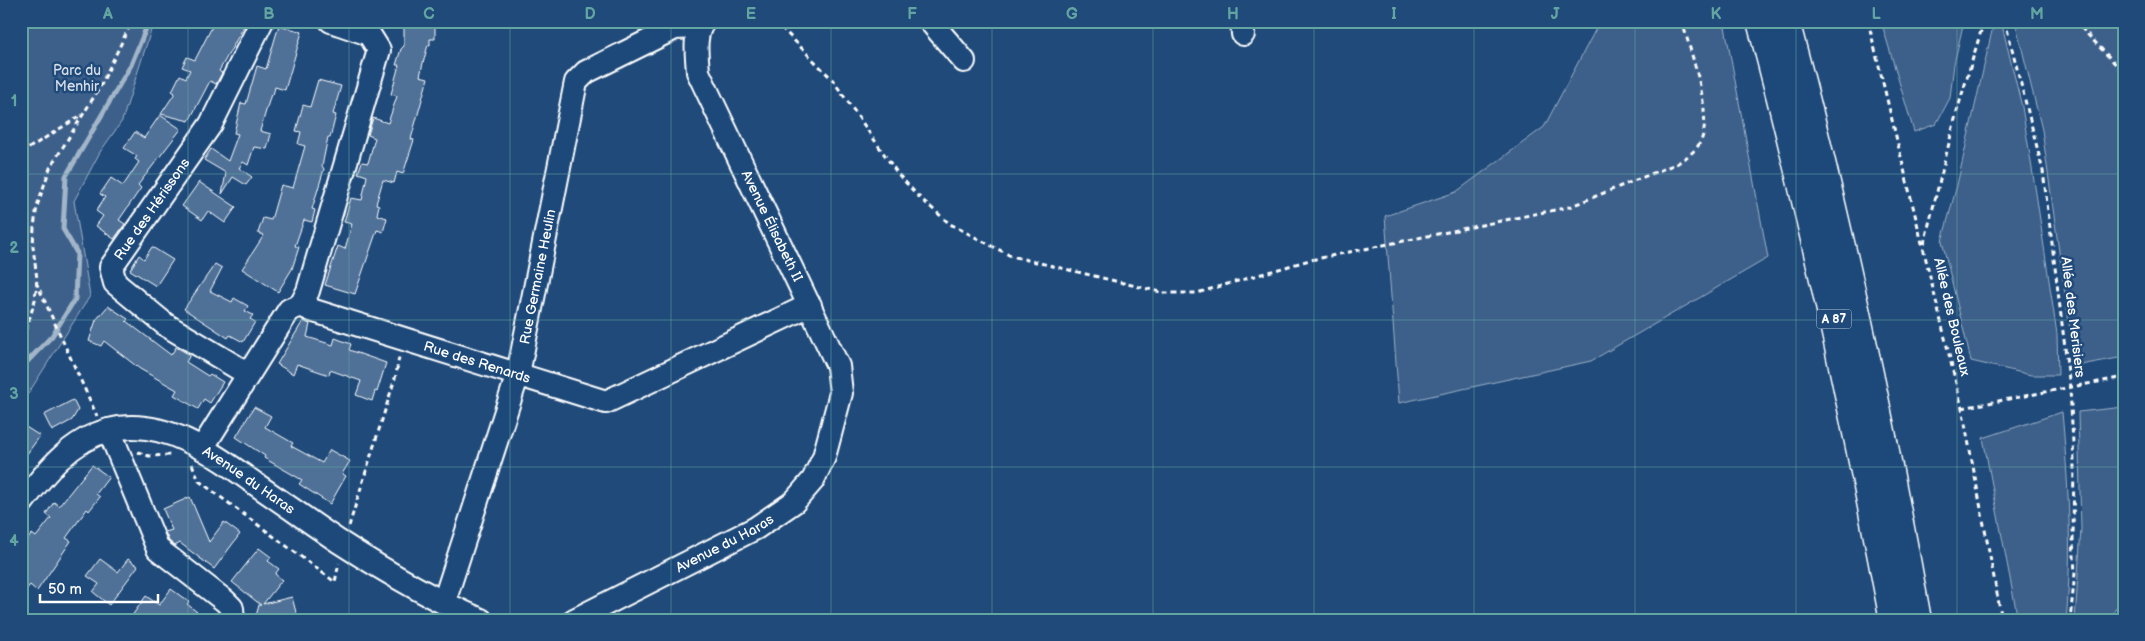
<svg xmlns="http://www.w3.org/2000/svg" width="2145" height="641" font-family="'Balsamiq Sans',sans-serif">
  <rect width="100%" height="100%" fill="#1f4a7a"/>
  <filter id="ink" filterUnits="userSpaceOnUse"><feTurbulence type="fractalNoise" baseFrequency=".02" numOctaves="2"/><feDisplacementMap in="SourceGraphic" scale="10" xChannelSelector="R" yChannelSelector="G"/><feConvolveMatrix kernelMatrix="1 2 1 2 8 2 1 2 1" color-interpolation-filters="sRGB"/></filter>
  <g filter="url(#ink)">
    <path fill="#3c618b" stroke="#9eb0c5" d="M 21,21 L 154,21 L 122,121 L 100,152 L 74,201 L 90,296 L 28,394 L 21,397 Z
      M 1600,21 L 1724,21 L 1768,258 L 1591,361 L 1399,403 L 1385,216 L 1456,192 L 1544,127 Z
      M 1881,21 L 1964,21 L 1954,64 L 1950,98 L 1936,124 L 1914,132 Z
      M 2001,21 L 2022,107 L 2036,193 L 2057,334 L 2058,375 L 2031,375 L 1971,361 L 1942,241 L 1957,185 L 1994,22 Z
      M 2015,21 L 2124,21 L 2124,357 L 2075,366 L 2042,130 Z
      M 2124,407 L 2124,597 L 2108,620 L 2075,620 L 2081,529 L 2078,412 Z
      M 2062,412 C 2068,481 2073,551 2066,620 L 2018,620 L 1983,438 Z"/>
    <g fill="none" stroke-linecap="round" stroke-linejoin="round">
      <path stroke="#a3b5c8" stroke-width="5" d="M 21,368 L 52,336 L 75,299 L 77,253 L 63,229 L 66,176 L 131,65 L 149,21"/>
    </g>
    <path fill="#507197" stroke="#fff" d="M 215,21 L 247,21 L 219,71 L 222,73 L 216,84 L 210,81 L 189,121 L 161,114 L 175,93 L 172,91 L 180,75 L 186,78 L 190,70 L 182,67 L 187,57 L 195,60 Z
      M 404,21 L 435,21 L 435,39 L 430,39 L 430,45 L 428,45 L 423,63 L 420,76 L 428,78 L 411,139 L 414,140 L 403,174 L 397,172 L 394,183 L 383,180 L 376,204 L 379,205 L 377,215 L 387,218 L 383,232 L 377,230 L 355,294 L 325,285 L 338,246 L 345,249 L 352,224 L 344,222 L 351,198 L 362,200 L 367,176 L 358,173 L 362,162 L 368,163 L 375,138 L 368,135 L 373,118 L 388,123 L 397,96 L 391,94 L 399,65 L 396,65 L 401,49 L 404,46 Z
      M 279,25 L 302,32 L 285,90 L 275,87 L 273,95 L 271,94 L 260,131 L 271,134 L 267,149 L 254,147 L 248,165 L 243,162 L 239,168 L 252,177 L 246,185 L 233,177 L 222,194 L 226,173 L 204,160 L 211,149 L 228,161 L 238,134 L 234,133 L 241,103 L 246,104 L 257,66 L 266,69 Z
      M 318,80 L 341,86 L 333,114 L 336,115 L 330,138 L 328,137 L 322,166 L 324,169 L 312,209 L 315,210 L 312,222 L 304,220 L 295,246 L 299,247 L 292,269 L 278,292 L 242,269 L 264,235 L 258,233 L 263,218 L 271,220 L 281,185 L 293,188 L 305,146 L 298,144 L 301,132 L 296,131 L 303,105 L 310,107 Z
      M 160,115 L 181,129 L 138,185 L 141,188 L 119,220 L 125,224 L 114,239 L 96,226 L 103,216 L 96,211 L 105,197 L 100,194 L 111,178 L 123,186 L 139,162 L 135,159 L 137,156 L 124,148 L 135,132 L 144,138 Z
      M 199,182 L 236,207 L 225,223 L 208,211 L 202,220 L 182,206 Z
      M 152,247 L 173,260 L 156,286 L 130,270 L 139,255 L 144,259 Z
      M 215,264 L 222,268 L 210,291 L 232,302 L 234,298 L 248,306 L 245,311 L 253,315 L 250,319 L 255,322 L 243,342 L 230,335 L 228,338 L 184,309 Z
      M 108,306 L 128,319 L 126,321 L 171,355 L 176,347 L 190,355 L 186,362 L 208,376 L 210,374 L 223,382 L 210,403 L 204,399 L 198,409 L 174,395 L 177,390 L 140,369 L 104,341 L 101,346 L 89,341 L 96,320 Z
      M 303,321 L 310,324 L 307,337 L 333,345 L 335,338 L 351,344 L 349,350 L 386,363 L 377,392 L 375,391 L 372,401 L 356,395 L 361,381 L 330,370 L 329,375 L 297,364 L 293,374 L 277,364 Z
      M 73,400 L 78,410 L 72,420 L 52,431 L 44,415 Z
      M 254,407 L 271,416 L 265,427 L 293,443 L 291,446 L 322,463 L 330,450 L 350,461 L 342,474 L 346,476 L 330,504 L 299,484 L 302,480 L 264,458 L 265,456 L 236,437 Z
      M 21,424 L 40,436 L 21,462 Z
      M 92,465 L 109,477 L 96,494 L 100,497 L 89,511 L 87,509 L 66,538 L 71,541 L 37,591 L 30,585 L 21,596 L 21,547 L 32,534 L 36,537 L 51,518 L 46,514 L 54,502 L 59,506 Z
      M 190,497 L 209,542 L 224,522 L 240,534 L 214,569 L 180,543 L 175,546 L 169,541 L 165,532 L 172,530 L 163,509 Z
      M 259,548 L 271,557 L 268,561 L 279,569 L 275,574 L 282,580 L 263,604 L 292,597 L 298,620 L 255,620 L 259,605 L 261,605 L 232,582 Z
      M 100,559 L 118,572 L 128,559 L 138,566 L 109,605 L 93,592 L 99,584 L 87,576 Z
      M 171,589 L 189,602 L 187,604 L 197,612 L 191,620 L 129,620 L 146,596 L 159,605 Z"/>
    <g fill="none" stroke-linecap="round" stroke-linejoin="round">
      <defs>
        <g id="minor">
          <path d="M 930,21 L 964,61"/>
          <path d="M 1242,21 L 1243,34"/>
          <path d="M 301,305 L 308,291 L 379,50 L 369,34 L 331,21"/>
          <path id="s1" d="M 248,374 L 166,325 L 115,283 L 111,267 L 211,124 L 262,21"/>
          <path d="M 109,430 L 158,549 L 225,601 L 232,608 L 233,620"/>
          <path id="s2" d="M 203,447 L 289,310 L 301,305 L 311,310 L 606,402 L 810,305"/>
          <path id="s3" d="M 21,504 C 44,474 70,440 109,430 C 162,416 214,454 254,483 C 282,502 310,522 338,541 C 383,570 431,599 481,620"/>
          <path id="s4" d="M 444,602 L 518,374 L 576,82 L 586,72 L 675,28 L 700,27"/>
          <path id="s5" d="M 574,620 L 756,528 L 794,502 L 813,480 L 824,457 L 841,393 L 838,366 L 698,72 C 697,55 693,35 704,21"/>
        </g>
        <path id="highway" d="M 1761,21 C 1814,219 1856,419 1894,620
          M 1785,21 C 1838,219 1881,419 1917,620"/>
      </defs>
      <use href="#minor" stroke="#fff" stroke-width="26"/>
      <use href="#highway" stroke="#fff" stroke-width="31"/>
      <path stroke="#fff" stroke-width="3" stroke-dasharray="5 4" stroke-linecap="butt" d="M 775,21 L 832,79 L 898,174 L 918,196 L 950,224 L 1011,256 L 1165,293 L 1197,293 L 1306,261 L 1569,207 L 1678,163 C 1688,156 1698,150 1702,138 C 1712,110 1690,51 1682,21
        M 1868,21 L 1962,408 L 2002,620
        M 2005,21 L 2043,171 L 2070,388 L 2074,461 L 2073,539 L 2075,573 L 2070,620
        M 2075,21 L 2124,73
        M 21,153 L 80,116
        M 1924,244 L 1957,111 L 1984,21
        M 36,282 L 97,416
        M 21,337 L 27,327 L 35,300 L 37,279 L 33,247 L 34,227 L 37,206 L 50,168 L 100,87 L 132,21
        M 1962,408 L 2124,377
        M 138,452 L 149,456 L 172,455
        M 192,464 L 199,481 L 335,582 L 339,563
        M 349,526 L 396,375 L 399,357"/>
      <use href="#minor" stroke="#1f4a7a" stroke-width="22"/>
      <use href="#highway" stroke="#1f4a7a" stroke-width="28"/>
    </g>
  </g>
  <path fill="none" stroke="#63a6a1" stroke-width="1" stroke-opacity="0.55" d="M 188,21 L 188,620M 349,21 L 349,620M 510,21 L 510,620M 671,21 L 671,620M 831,21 L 831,620M 992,21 L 992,620M 1153,21 L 1153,620M 1314,21 L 1314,620M 1474,21 L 1474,620M 1635,21 L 1635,620M 1796,21 L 1796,620M 1957,21 L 1957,620M 21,174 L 2124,174M 21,320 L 2124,320M 21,467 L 2124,467"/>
  <g text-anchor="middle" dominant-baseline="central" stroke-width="5" stroke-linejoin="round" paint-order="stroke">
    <rect fill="#1f4a7a" stroke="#bcc9d7" stroke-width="1" x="1816.5" y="309.5" width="35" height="19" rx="4"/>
    <g font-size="12" font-weight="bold" fill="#fff">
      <text x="1834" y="319">A 87</text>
    </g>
    <g font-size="14" fill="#d8dfe8" stroke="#1f4a7a">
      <text x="77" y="70">Parc du<tspan x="77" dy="16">Menhir</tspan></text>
    </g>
    <g font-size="14" fill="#fff" stroke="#1f4a7a">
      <text stroke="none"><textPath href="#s1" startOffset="249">Rue des Hérissons</textPath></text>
      <text transform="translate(772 226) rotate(64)">Avenue Élisabeth II</text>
      <text stroke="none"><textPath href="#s4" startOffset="339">Rue Germaine Heulin</textPath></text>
      <text transform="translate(1952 317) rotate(77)">Allée des Bouleaux</text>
      <text transform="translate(2073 317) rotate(83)">Allée des Merisiers</text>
      <text stroke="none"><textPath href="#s2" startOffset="360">Rue des Renards</textPath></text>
      <text stroke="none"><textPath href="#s3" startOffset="271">Avenue du Haras</textPath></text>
      <text stroke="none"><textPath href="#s5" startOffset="169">Avenue du Haras</textPath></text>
    </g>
  </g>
  <rect width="2145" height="641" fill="none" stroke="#1f4a7a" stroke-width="55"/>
  <path d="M40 594v8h118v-8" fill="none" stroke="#ffffff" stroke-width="2.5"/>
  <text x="48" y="594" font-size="15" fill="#ffffff" stroke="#1f4a7a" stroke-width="4" paint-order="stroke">50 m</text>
  <rect x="28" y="28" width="2090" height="586" fill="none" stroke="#63a6a1" stroke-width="2"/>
  <g font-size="16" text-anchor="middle" font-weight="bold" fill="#63a6a1">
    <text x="108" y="19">A</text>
    <text x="269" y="19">B</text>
    <text x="429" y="19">C</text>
    <text x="590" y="19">D</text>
    <text x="751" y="19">E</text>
    <text x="912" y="19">F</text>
    <text x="1072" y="19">G</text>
    <text x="1233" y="19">H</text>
    <text x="1394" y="19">I</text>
    <text x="1555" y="19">J</text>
    <text x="1716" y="19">K</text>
    <text x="1876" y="19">L</text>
    <text x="2037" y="19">M</text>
    <text x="14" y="106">1</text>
    <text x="14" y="253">2</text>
    <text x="14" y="399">3</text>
    <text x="14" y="546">4</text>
  </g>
</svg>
